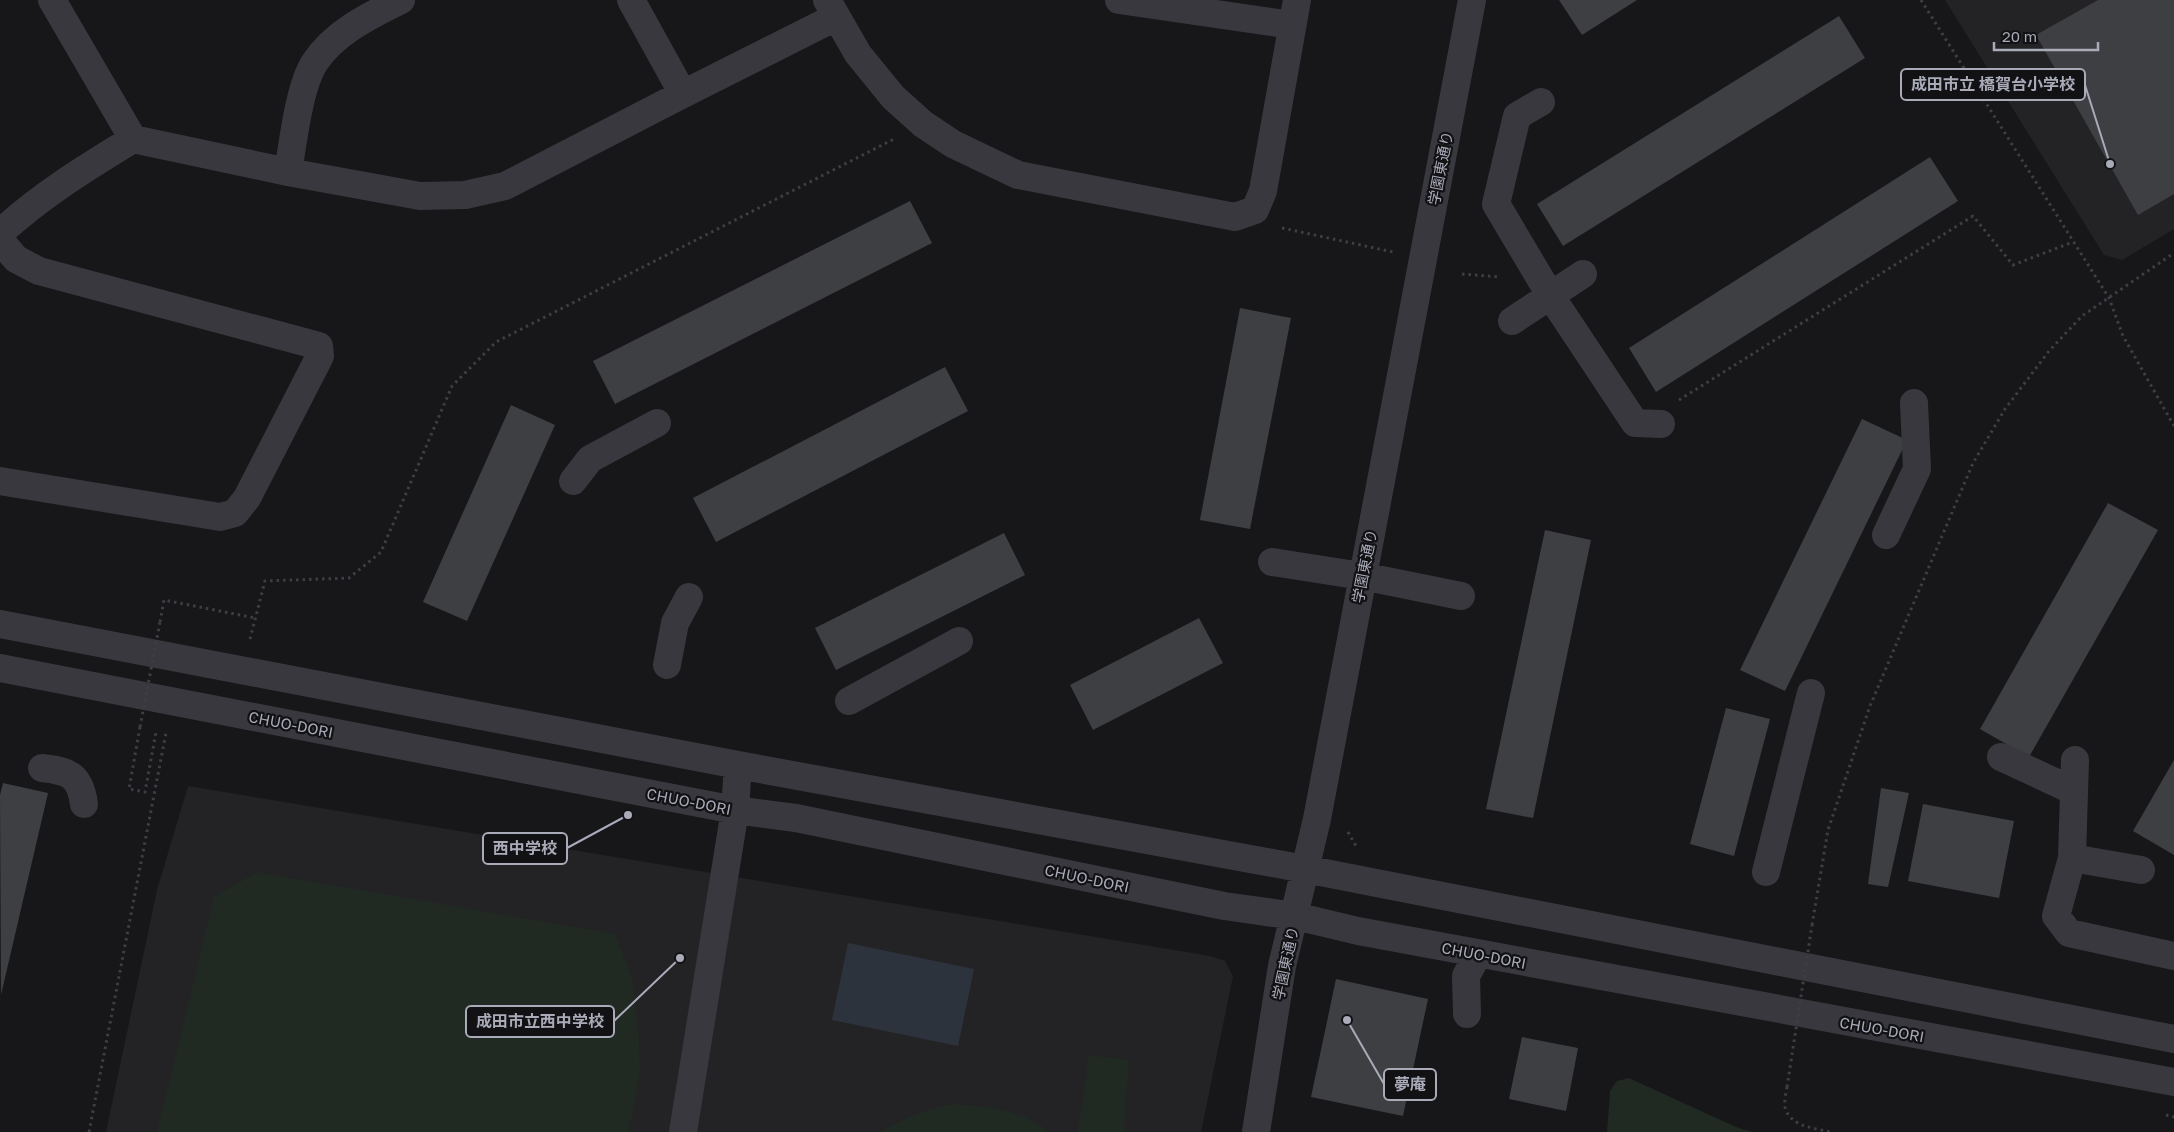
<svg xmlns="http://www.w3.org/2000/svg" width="2174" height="1132" font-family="'Golos Text','Noto Sans JP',sans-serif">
  <rect width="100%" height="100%" fill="#171719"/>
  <path fill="#232326" d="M 1945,0 L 2174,0 L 2174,229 L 2122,260 L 2104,255 Z
    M 188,786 L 1210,956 L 1225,961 L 1233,976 L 1201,1132 L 106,1132 L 157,890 Z"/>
  <path fill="#212923" d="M 257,872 L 615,934 L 632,977 L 639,1038 L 640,1074 L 629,1130 L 638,1132 L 157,1132 L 214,897 Z
    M 1089,1055 L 1129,1060 L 1124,1132 L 1078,1132 Z
    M 1629,1078 L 1736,1127 L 1752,1132 L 1607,1132 L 1610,1091 L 1617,1081 Z
    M 954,1104 C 988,1106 1023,1110 1050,1132 L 880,1132 C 905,1118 925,1109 954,1104 Z"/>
  <path fill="#2d333d" d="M 848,943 L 974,969 L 958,1046 L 832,1020 Z"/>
  <path fill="#3e3f43" d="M 1559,0 L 1637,0 L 1582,35 Z
    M 2098,0 L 2174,0 L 2174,194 L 2138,215 L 2036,35 Z
    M 1839,16 L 1865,58 L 1563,246 L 1537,204 Z
    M 1930,157 L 1958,201 L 1656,392 L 1629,348 Z
    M 910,201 L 932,243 L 615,404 L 593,361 Z
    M 1240,308 L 1291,318 L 1250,529 L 1200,520 Z
    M 945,367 L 968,411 L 716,542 L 693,498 Z
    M 511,405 L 555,425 L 467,621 L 423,602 Z
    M 1862,419 L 1907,440 L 1785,691 L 1740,670 Z
    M 2108,503 L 2158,530 L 2029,757 L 1980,729 Z
    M 1545,530 L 1591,540 L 1533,818 L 1486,809 Z
    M 1004,533 L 1025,575 L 836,670 L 815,628 Z
    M 1199,618 L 1223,663 L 1093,730 L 1070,685 Z
    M 1726,708 L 1770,719 L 1734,856 L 1690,844 Z
    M 2174,760 L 2174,855 L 2133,831 Z
    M 3,783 L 48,793 L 1,995 L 0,795 Z
    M 1881,788 L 1909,793 L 1888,887 L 1868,884 Z
    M 1923,804 L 2014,821 L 1999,898 L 1908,881 Z
    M 1336,979 L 1428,999 L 1403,1116 L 1311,1097 Z
    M 1522,1037 L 1578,1048 L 1566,1111 L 1509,1099 Z"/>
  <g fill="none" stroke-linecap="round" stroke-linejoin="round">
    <path stroke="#3e3e45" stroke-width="3" stroke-dasharray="2.5 4" stroke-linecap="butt" d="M 1921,0 L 2109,298 L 2123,336 L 2174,426
      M 1282,228 L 1393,252
      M 1462,274 L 1501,277
      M 1679,400 L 1973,216 L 2013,265 L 2073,242
      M 160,622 L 164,600 L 255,618
      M 250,639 L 265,581 L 349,578 L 381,552 L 452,386 L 496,342 L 894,139
      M 140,727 L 129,789 L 145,792 L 156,732
      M 1348,832 L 1356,846
      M 1812,925 L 1828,830 L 1870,706 L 1973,463 L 2005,409 L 2049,351 L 2082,316 L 2174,253
      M 1787,1087 C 1786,1093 1784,1101 1785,1107 C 1790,1127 1814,1128 1831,1132
      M 2166,1115 L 2174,1117
      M 89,1132 L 166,733"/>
    <path stroke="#38383e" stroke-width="28" d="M 52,0 L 133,139 L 288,172 L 420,196 L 465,195 L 505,186 L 683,94 L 836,17
      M 631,0 L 683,94
      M 827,0 L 858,54 L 893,97 L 923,124 L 953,144 L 1018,175 L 1235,217 L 1255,210 L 1263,191 L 1297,0
      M 1119,0 L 1292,25
      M 1541,102 L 1517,116 L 1496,204 L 1550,295 L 1635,423 L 1661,424
      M 288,172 C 293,143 299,86 315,62 C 335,32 369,16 401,0
      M 0,233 C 40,196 87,167 133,139
      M 0,240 L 16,259 L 39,271 L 319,346 L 320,356 L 247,498 L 235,513 L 220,517 L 0,481
      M 1512,321 L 1583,274
      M 573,481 L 590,459 L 657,423
      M 1886,535 L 1917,469 L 1914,403
      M 1272,562 L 1362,576 L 1461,596
      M 0,624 L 738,765 L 1305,869 L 2174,1039
      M 667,665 L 675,623 L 689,597
      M 0,668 L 735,810 L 796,818 L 1224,906 L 1295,916 L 1358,931 L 2174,1082
      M 849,701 L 959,641
      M 2001,757 L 2074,791
      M 2075,760 L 2072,858 L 2056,916 L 2069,933 L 2174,956
      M 42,768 C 69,771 80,775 84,804
      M 2072,858 L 2141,870
      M 1766,872 L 1811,693
      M 1467,1014 L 1466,976 L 1478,954
      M 683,1132 L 735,810 L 738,765
      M 1256,1132 L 1282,966 L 1317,819 L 1472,0"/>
    <path stroke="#3e3e45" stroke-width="3" stroke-dasharray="2.5 4" stroke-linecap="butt" d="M 140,727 L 160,622
      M 1787,1087 L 1812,925"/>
  </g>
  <g text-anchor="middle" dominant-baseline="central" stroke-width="4.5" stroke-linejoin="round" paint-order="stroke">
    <g font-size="15" fill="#a9abb9" stroke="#121214">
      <text transform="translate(1440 168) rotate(-79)">学園東通り</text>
      <text transform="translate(1364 566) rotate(-79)">学園東通り</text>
      <text transform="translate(291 724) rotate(11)">CHUO-DORI</text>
      <text transform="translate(689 801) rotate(11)">CHUO-DORI</text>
      <text transform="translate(1087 878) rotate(12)">CHUO-DORI</text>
      <text transform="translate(1484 955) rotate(11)">CHUO-DORI</text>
      <text transform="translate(1285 963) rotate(-78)">学園東通り</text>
      <text transform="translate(1882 1029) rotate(10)">CHUO-DORI</text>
    </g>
  </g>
  <path fill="none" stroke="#a9abb9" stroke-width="2" d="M2110 164L2085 85M628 815L567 848M680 958L614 1021M1347 1020L1384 1084"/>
  <g fill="#a9abb9" stroke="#121214" stroke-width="2">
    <circle cx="2110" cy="164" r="5"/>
    <circle cx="628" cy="815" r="5"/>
    <circle cx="680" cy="958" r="5"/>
    <circle cx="1347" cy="1020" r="5"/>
  </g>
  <g fill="#121214" stroke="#a9abb9" stroke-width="2">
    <rect x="1901" y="69" width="184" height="31" rx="5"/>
    <rect x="483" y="833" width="84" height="31" rx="5"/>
    <rect x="466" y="1006" width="148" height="31" rx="5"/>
    <rect x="1384" y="1069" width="52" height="31" rx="5"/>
  </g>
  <g font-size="16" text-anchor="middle" font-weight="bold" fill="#a9abb9">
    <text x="1993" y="90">成田市立 橋賀台小学校</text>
    <text x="525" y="854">西中学校</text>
    <text x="540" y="1027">成田市立西中学校</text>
    <text x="1410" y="1090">夢庵</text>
  </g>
  <path d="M1994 42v8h104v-8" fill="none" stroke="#a9abb9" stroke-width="2.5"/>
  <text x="2002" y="42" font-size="15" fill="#a9abb9" stroke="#121214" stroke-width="4" paint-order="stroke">20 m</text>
</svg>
